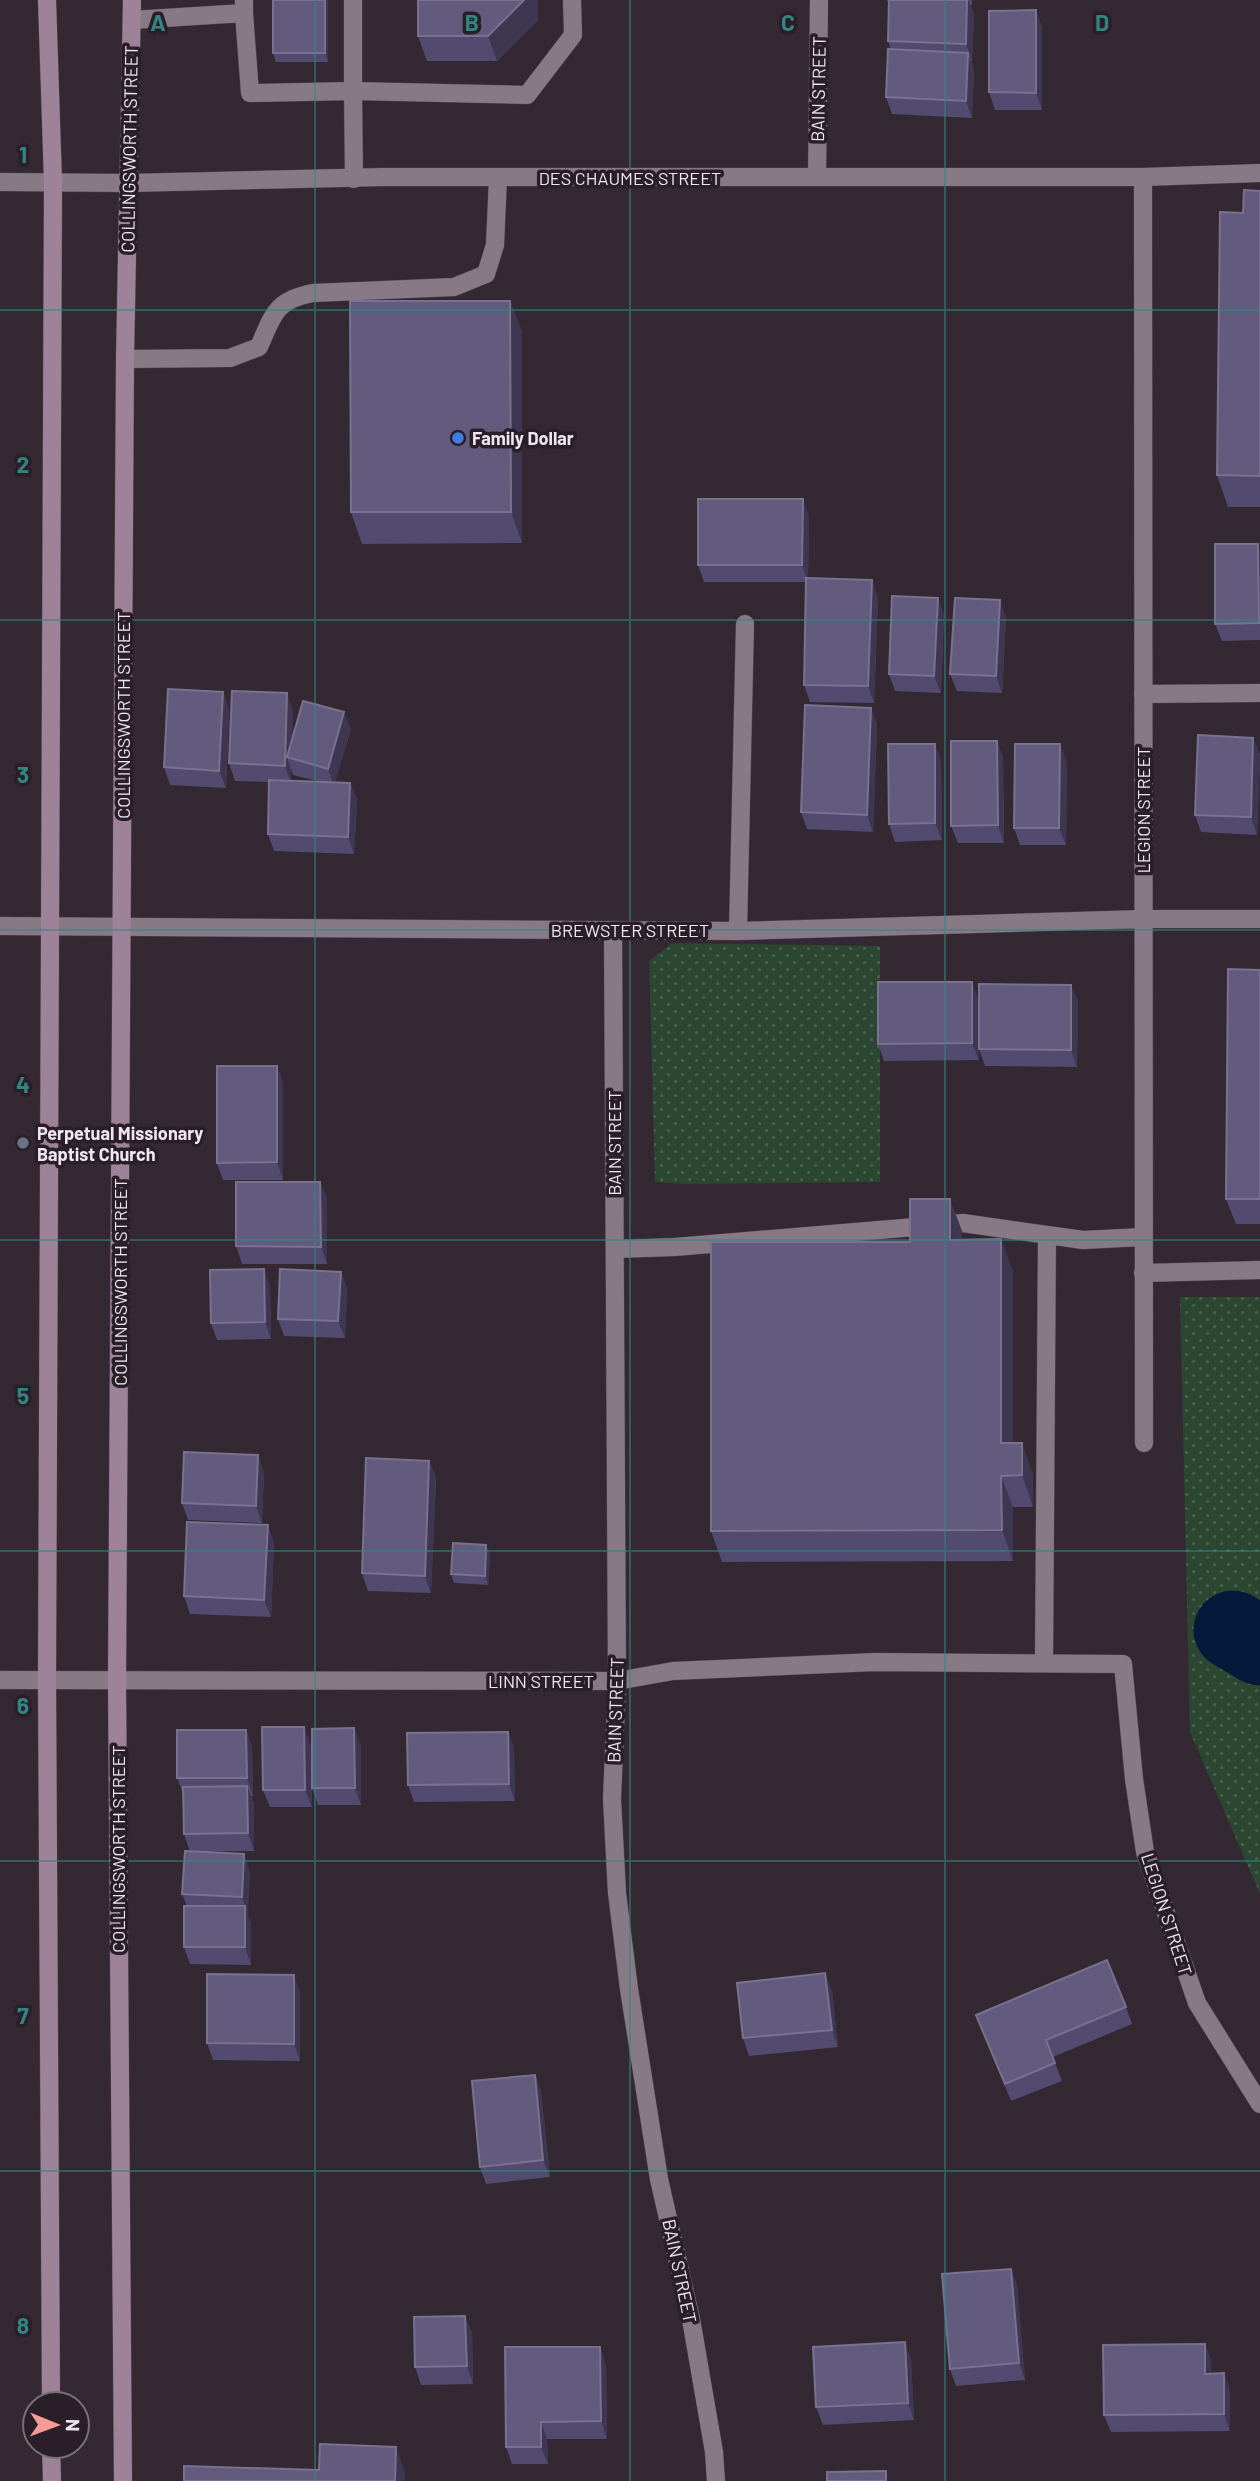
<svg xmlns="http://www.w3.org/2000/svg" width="1260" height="2481" font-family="Barlow,sans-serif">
  <defs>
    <pattern id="green-dots" width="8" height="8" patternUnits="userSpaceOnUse" patternTransform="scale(1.75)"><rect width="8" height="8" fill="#2b4631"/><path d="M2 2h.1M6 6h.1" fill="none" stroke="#4a614f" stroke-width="1.8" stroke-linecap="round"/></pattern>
  </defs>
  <rect width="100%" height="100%" fill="#342933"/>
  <path fill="url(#green-dots)" d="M 672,943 L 880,946 L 880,1182 L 686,1184 L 655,1182 L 649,961 Z
    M 1180,1297 L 1260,1297 L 1260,1894 L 1190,1732 Z"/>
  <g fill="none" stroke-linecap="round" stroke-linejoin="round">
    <path stroke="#051a3a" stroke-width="79" d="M 1233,1630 L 1260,1646"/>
    <defs>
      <path id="lane" d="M 353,0 L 353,91 L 527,95 L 573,35 L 572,0
        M 244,13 L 250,93 L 353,91 L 354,179
        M 132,20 L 244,13 L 244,0
        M 125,359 L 230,358 L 259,347 C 273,315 275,300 313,293 L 454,287 L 486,274 L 495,245 L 498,178
        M 1143,694 L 1260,693
        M 738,931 L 745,624
        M 615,1249 L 675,1247 L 963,1223 L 1083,1240 L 1143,1237
        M 1143,1273 L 1260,1270
        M 1044,1663 L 1047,1235"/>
      <path id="street" d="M 817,177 L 819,0
        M 1143,177 L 1144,1443
        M 0,182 L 129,183 L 384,177 L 1143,177 L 1260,173
        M 0,926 L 738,931 L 1143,919 L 1260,919
        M 613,930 L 617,1681 L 612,1799 L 617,1893 L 629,1989 L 659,2179 L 691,2319 L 714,2452 L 716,2481
        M 0,1680 L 617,1681 L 673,1671 L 875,1662 L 1123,1664 L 1134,1779 L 1145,1852 L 1197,2003 L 1260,2104"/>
      <path id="secondary" d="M 47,0 L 53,182 L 47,1680 L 51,2404
        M 51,2446 L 52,2481
        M 123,2481 L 117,1681 L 125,359 L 132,0"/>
    </defs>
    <use href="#lane" stroke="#4e444e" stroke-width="19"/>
    <use href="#street" stroke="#4e444e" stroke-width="19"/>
    <use href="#secondary" stroke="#4e444e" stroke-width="19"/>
    <use href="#lane" stroke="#877986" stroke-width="18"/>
    <use href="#street" stroke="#877986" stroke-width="18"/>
    <use href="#secondary" stroke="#9e8298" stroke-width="18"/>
  </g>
  <path fill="#534a70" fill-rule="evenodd" d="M 328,0 L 328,62 L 276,62 L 273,53 Z
    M 887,0 L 972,0 L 972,5 L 970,5 L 974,14 L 972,61 L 971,61 L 974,71 L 972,118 L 892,114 L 886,97 L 891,50 L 888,41 L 889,2 L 887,2 Z
    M 1036,10 L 1042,28 L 1042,110 L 995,110 L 989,92 Z
    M 538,20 L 497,61 L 427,61 L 418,36 Z
    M 1260,191 L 1260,507 L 1228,507 L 1217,475 L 1243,213 Z
    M 510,301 L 522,332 L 522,543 L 362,544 L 351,512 Z
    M 809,517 L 808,578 L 878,598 L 874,703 L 810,702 L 804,685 L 806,582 L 704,582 L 698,565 Z
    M 1260,551 L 1260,640 L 1222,641 L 1215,624 Z
    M 944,615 L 941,693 L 895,691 L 889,674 Z
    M 1006,617 L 1002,693 L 957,691 L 950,674 Z
    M 223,692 L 229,710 L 226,788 L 170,785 L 164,767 Z
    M 871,708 L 877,725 L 873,832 L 807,829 L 801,812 Z
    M 293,710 L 292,739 L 351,729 L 335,782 L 350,783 L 357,800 L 354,854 L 274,851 L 268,834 L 269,782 L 235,781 L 229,763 ZM 291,769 L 293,775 L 317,781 L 291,781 Z
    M 1253,738 L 1260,755 L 1257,835 L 1201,832 L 1195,815 Z
    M 997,741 L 1003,758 L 1004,843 L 958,843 L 951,826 Z
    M 941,761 L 942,840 L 895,842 L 889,824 Z
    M 1067,761 L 1066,845 L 1020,845 L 1014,828 Z
    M 1260,970 L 1260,1224 L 1236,1224 L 1226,1199 Z
    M 1071,985 L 1078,1002 L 1077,1067 L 985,1066 L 979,1049 Z
    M 978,999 L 979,1060 L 884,1061 L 878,1044 Z
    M 277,1066 L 283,1083 L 283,1180 L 223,1180 L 217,1163 Z
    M 320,1182 L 327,1199 L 327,1264 L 242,1264 L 236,1246 Z
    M 962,1231 L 962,1240 L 1013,1271 L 1013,1443 L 1033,1474 L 1033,1507 L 1013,1507 L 1013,1561 L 722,1562 L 711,1531 L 910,1242 Z
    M 341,1272 L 347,1289 L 345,1338 L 284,1336 L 278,1319 Z
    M 270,1286 L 271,1339 L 217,1340 L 211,1323 Z
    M 429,1461 L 436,1478 L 431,1593 L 368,1591 L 362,1573 Z
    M 264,1472 L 262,1523 L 188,1520 L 182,1503 Z
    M 274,1542 L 271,1617 L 190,1614 L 184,1596 Z
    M 486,1545 L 490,1554 L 488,1585 L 454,1583 L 451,1574 Z
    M 354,1728 L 361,1746 L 361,1805 L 318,1805 L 312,1788 Z
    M 246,1730 L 252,1748 L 253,1796 L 251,1796 L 254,1803 L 254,1851 L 190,1852 L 184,1834 L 184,1796 L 177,1778 Z
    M 508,1732 L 514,1749 L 515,1801 L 414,1802 L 408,1785 Z
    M 311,1744 L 312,1807 L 270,1807 L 263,1790 Z
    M 250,1872 L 247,1914 L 251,1924 L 251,1965 L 190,1964 L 184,1947 L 187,1906 L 182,1894 Z
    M 832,1991 L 838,2047 L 749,2056 L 743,2038 Z
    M 300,1992 L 300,2061 L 213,2060 L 207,2043 Z
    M 1126,2007 L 1132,2024 L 1053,2057 L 1062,2081 L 1011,2101 L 976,2015 Z
    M 535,2075 L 541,2092 L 550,2177 L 486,2184 L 480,2167 Z
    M 1011,2269 L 1017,2286 L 1025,2380 L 956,2386 L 950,2369 Z
    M 465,2316 L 472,2333 L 473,2384 L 421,2385 L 415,2367 Z
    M 1205,2344 L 1211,2361 L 1211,2374 L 1224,2373 L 1230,2391 L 1230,2431 L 1111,2432 L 1104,2415 Z
    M 911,2359 L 914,2420 L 823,2425 L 816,2407 Z
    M 606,2364 L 607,2439 L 547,2439 L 548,2464 L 512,2464 L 506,2447 Z"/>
  <path fill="#3f3652" d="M 325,0 L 328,0 L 328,62 L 325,53 Z
    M 524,0 L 538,0 L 538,20 L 497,61 L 488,36 Z
    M 967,0 L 968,0 L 974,14 L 972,61 L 966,44 Z
    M 1036,10 L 1042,28 L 1042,110 L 1036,93 Z
    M 968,53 L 974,71 L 972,118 L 966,101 Z
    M 510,301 L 522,332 L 522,543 L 511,512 Z
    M 803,499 L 809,517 L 808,582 L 802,565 Z
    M 1258,544 L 1260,551 L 1260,626 L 1259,623 Z
    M 872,580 L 878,598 L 874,703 L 868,686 Z
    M 938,598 L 944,615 L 941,693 L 934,676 Z
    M 1000,600 L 1006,617 L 1002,693 L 996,676 Z
    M 223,692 L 229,710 L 226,788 L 219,771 Z
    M 287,693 L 293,710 L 292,759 L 287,757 L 291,769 L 291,783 L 285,766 Z
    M 871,708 L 877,725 L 873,832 L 867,815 Z
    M 344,712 L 351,729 L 334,786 L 328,769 Z
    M 1253,738 L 1260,755 L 1257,835 L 1251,817 Z
    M 997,741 L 1003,758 L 1004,843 L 998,825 Z
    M 935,744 L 941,761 L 942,840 L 935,823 Z
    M 1060,744 L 1067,761 L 1066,845 L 1059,828 Z
    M 350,783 L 357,800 L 354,854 L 348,837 Z
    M 972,982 L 978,999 L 979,1060 L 972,1043 Z
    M 1071,985 L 1078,1002 L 1077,1067 L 1071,1050 Z
    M 277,1066 L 283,1083 L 283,1180 L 277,1162 Z
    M 320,1182 L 327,1199 L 327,1264 L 321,1247 Z
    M 950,1199 L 962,1231 L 962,1271 L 950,1240 Z
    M 1001,1239 L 1013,1271 L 1013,1475 L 1001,1443 Z
    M 264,1269 L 270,1286 L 271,1339 L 265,1322 Z
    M 341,1272 L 347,1289 L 345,1338 L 338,1321 Z
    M 1022,1443 L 1033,1474 L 1033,1507 L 1022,1475 Z
    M 258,1455 L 264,1472 L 262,1523 L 256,1506 Z
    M 429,1461 L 436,1478 L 431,1593 L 425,1576 Z
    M 1001,1476 L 1013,1507 L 1013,1561 L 1002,1530 Z
    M 268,1525 L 274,1542 L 271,1617 L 264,1600 Z
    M 486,1545 L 490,1554 L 488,1585 L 485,1576 Z
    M 304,1727 L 311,1744 L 312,1807 L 305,1790 Z
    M 354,1728 L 361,1746 L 361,1805 L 355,1788 Z
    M 246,1730 L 252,1748 L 253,1796 L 247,1778 Z
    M 508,1732 L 514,1749 L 515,1801 L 509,1784 Z
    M 247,1786 L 254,1803 L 254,1851 L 248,1833 Z
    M 244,1854 L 250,1872 L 248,1914 L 242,1897 Z
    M 245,1906 L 251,1924 L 251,1965 L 245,1947 Z
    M 825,1973 L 832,1991 L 838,2047 L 832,2030 Z
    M 294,1975 L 300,1992 L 300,2061 L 294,2044 Z
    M 535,2075 L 541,2092 L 550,2177 L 543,2160 Z
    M 1011,2269 L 1017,2286 L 1025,2380 L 1019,2363 Z
    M 465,2316 L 472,2333 L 473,2384 L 467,2366 Z
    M 905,2342 L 911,2359 L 914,2420 L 908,2403 Z
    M 1205,2344 L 1211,2361 L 1212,2391 L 1205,2374 Z
    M 600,2347 L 606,2364 L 607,2439 L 601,2421 Z
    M 1224,2373 L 1230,2391 L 1230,2431 L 1224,2414 Z
    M 541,2422 L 547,2439 L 548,2464 L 541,2447 Z
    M 396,2447 L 405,2472 L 405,2481 L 395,2481 Z"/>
  <path fill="#635b7d" stroke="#79718f" stroke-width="2" d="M 273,0 L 325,0 L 325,53 L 273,53 Z
    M 418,0 L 524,0 L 488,36 L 418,36 Z
    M 889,0 L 967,0 L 966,44 L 888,41 Z
    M 1036,10 L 1036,93 L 989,92 L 989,11 Z
    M 888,49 L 968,53 L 966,101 L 886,97 Z
    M 1244,190 L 1260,191 L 1260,476 L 1217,475 L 1220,212 L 1243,213 Z
    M 350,301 L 510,301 L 511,512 L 351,512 Z
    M 698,499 L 803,499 L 802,565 L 698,565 Z
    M 1215,544 L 1258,544 L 1259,623 L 1215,624 Z
    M 806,578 L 872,580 L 868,686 L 804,685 Z
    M 892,596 L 938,598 L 934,676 L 889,674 Z
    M 955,598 L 1000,600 L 996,676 L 950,674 Z
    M 168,689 L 223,692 L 219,771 L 164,767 Z
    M 232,691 L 287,693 L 285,766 L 229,763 Z
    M 303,701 L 344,712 L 328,769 L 287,757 Z
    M 805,705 L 871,708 L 867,815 L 801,812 Z
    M 1198,735 L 1253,738 L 1251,817 L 1195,815 Z
    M 951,741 L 997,741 L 998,825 L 951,826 Z
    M 888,744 L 935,744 L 935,823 L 889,824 Z
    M 1015,744 L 1060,744 L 1059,828 L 1014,828 Z
    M 269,780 L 350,783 L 348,837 L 268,834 Z
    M 1228,969 L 1260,970 L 1260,1199 L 1226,1199 Z
    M 878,982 L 972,982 L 972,1043 L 878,1044 Z
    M 979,984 L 1071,985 L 1071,1050 L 979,1049 Z
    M 217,1066 L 277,1066 L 277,1162 L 217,1163 Z
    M 236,1182 L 320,1182 L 321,1247 L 236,1246 Z
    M 910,1199 L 950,1199 L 950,1240 L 1001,1239 L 1001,1443 L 1022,1443 L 1022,1475 L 1001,1476 L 1002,1530 L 711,1531 L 711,1242 L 910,1242 Z
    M 264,1269 L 265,1322 L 211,1323 L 210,1270 Z
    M 280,1269 L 341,1272 L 338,1321 L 278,1319 Z
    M 184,1452 L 258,1455 L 256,1506 L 182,1503 Z
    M 366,1458 L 429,1461 L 425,1576 L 362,1573 Z
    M 187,1522 L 268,1525 L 264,1600 L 184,1596 Z
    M 453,1543 L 486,1545 L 485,1576 L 451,1574 Z
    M 262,1727 L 304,1727 L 305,1790 L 263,1790 Z
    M 354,1728 L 355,1788 L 312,1788 L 312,1729 Z
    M 177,1730 L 246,1730 L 247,1778 L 177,1778 Z
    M 508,1732 L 509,1784 L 408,1785 L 407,1733 Z
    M 247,1786 L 248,1833 L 184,1834 L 183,1787 Z
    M 185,1851 L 244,1854 L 242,1897 L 182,1894 Z
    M 184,1906 L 245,1906 L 245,1947 L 184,1947 Z
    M 1107,1960 L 1126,2007 L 1046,2040 L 1055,2063 L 1005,2084 L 976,2015 Z
    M 825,1973 L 832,2030 L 743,2038 L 737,1983 Z
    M 207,1974 L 294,1975 L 294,2044 L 207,2043 Z
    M 535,2075 L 543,2160 L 480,2167 L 472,2081 Z
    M 1011,2269 L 1019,2363 L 950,2369 L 942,2274 Z
    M 465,2316 L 467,2366 L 415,2367 L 414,2317 Z
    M 905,2342 L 908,2403 L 816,2407 L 813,2347 Z
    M 1205,2344 L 1205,2374 L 1224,2373 L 1224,2414 L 1104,2415 L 1103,2345 Z
    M 505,2347 L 600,2347 L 601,2421 L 541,2422 L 541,2447 L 506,2447 Z
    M 320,2444 L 396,2447 L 395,2481 L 184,2481 L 184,2466 L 319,2470 Z
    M 886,2471 L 886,2481 L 827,2481 L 827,2472 Z"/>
  <path fill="none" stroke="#308781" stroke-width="2" stroke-opacity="0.55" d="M 315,0 L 315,2481M 630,0 L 630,2481M 945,0 L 945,2481M 0,310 L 1260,310M 0,620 L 1260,620M 0,930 L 1260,930M 0,1240 L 1260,1240M 0,1551 L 1260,1551M 0,1861 L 1260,1861M 0,2171 L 1260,2171"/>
  <circle fill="#3f7fe0" stroke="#2a1f29" stroke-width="2.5" cx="458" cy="438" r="7"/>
  <circle fill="#6b7280" stroke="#2a1f29" stroke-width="2.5" cx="23" cy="1143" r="7"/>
  <g text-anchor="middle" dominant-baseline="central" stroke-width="7" stroke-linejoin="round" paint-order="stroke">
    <g font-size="18" fill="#eee7ee" stroke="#2a1f29">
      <text transform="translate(818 89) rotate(-89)">BAIN STREET</text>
      <text transform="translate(129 149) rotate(-89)">COLLINGSWORTH STREET</text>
      <text x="630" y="178">DES CHAUMES STREET</text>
      <text transform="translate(123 715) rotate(-90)">COLLINGSWORTH STREET</text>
      <text transform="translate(1143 810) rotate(-90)">LEGION STREET</text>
      <text x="630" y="930">BREWSTER STREET</text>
      <text transform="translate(614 1143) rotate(-90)">BAIN STREET</text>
      <text transform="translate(120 1282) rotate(-90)">COLLINGSWORTH STREET</text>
      <text x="541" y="1681">LINN STREET</text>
      <text transform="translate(615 1710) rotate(-88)">BAIN STREET</text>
      <text transform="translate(118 1849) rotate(-90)">COLLINGSWORTH STREET</text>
      <text transform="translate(1167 1914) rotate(72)">LEGION STREET</text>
      <text transform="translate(680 2271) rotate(78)">BAIN STREET</text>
    </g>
    <g font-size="18" font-weight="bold" fill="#eee7ee" stroke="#2a1f29" text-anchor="start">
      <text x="472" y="438">Family Dollar</text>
      <text x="37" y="1133">Perpetual Missionary<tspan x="37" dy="21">Baptist Church</tspan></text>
    </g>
  </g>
  <g font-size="23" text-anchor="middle" font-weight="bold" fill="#308781" stroke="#2a1f29" stroke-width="7" stroke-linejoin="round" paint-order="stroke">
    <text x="158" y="31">A</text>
    <text x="472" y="31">B</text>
    <text x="788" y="31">C</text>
    <text x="1102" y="31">D</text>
    <text x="23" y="163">1</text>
    <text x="23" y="473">2</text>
    <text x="23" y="783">3</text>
    <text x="23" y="1093">4</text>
    <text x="23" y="1404">5</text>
    <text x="23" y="1714">6</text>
    <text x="23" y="2024">7</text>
    <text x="23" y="2334">8</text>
  </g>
  <g transform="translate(56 2425) rotate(91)"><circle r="33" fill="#2a1f29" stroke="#786f78" stroke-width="2"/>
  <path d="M0-5L12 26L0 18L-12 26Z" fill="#f59c96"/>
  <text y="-10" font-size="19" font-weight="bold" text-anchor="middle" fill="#eee7ee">N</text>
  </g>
</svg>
